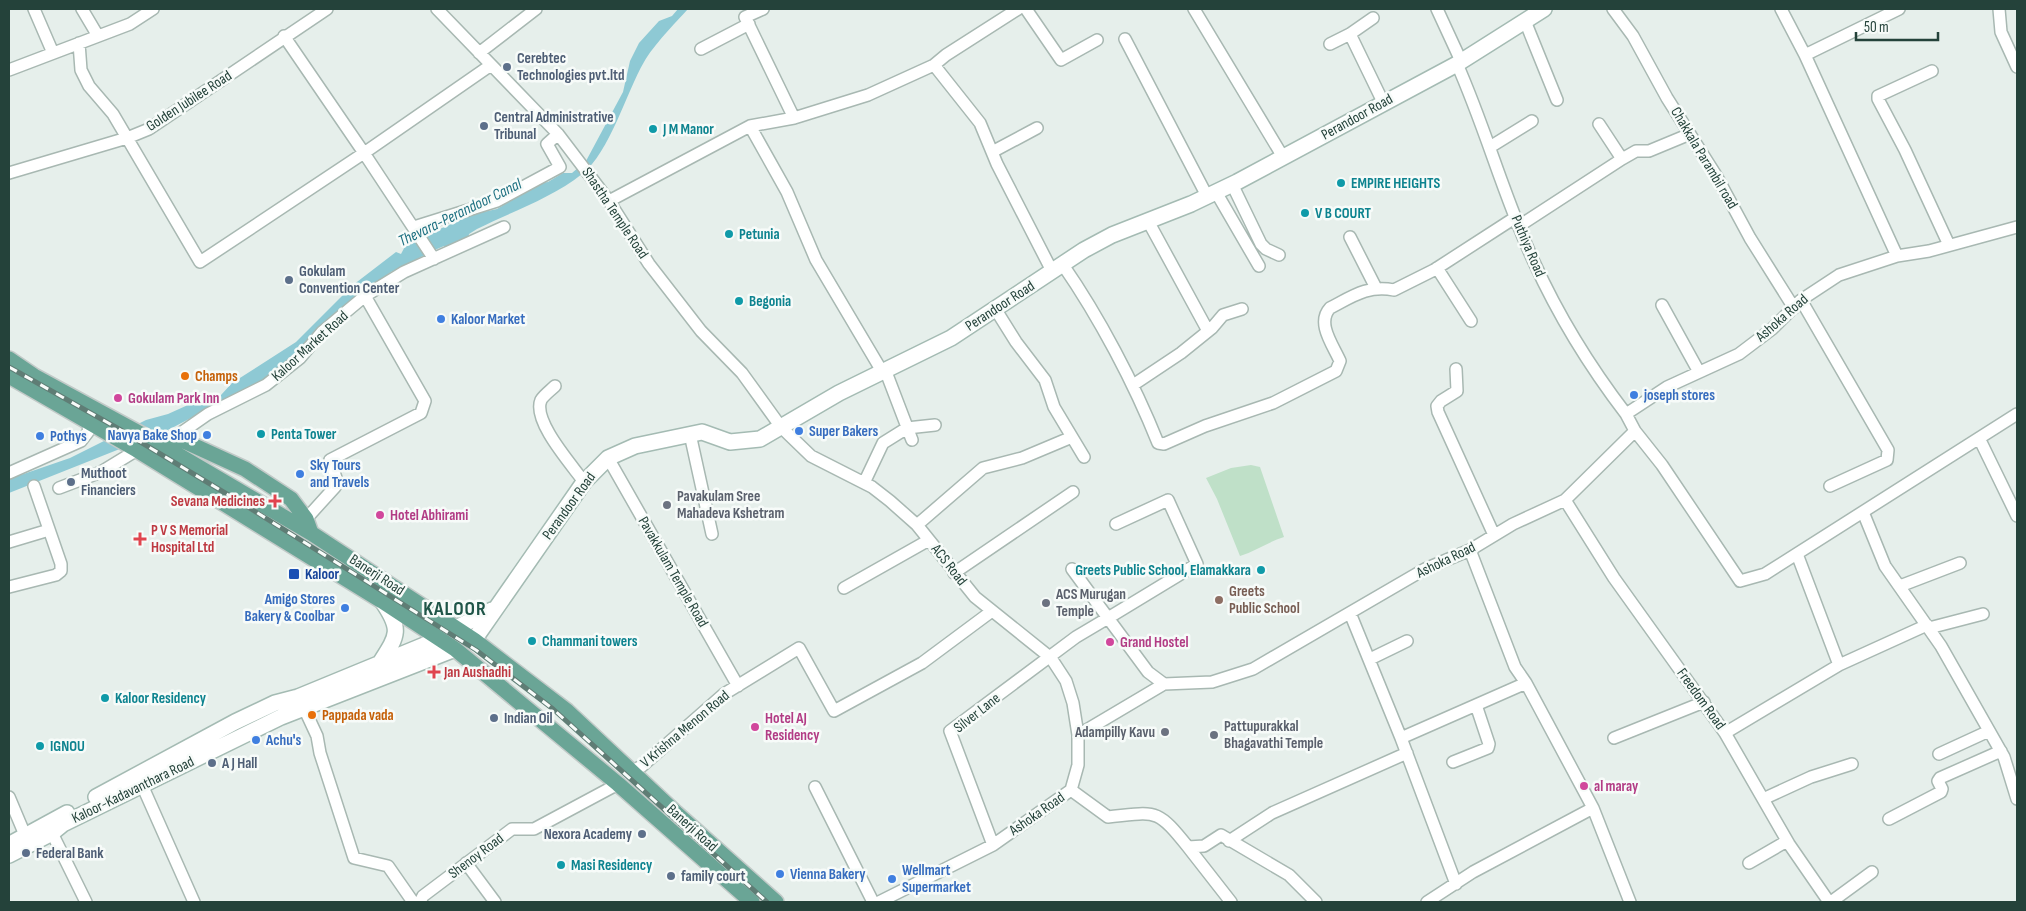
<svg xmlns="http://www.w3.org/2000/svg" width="2026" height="911" font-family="'Sofia Sans Condensed',sans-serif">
  <rect width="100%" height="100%" fill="#e6efeb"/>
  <path fill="#bfe0c8" d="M 1251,465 L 1260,467 L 1284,537 C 1268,542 1256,551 1240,556 L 1217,499 L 1206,478 L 1231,468 Z"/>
  <path fill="#8ec9d4" d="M 678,9 L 688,9 C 675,23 653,46 644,62 C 626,93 610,152 582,174 C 552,198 511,212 477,229 L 469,234 L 468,240 L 446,250 L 444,246 L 437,249 L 391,272 L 362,294 L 271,376 L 170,429 L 9,493 L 9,479 L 70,458 L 146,420 L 168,414 L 199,400 L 221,395 L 232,383 L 296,342 L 353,285 L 396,252 L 401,254 L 410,237 L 422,228 L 433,232 L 474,214 L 497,209 L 541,183 L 548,182 L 563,173 L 572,173 L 586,161 L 623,92 L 630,61 L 639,43 L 659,21 L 672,16 Z"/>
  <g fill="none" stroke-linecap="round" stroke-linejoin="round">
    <defs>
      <path id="minor" d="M 34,9 L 53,53
        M 82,9 L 98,36
        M 437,9 L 558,134 L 609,201 L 649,264 L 701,331 L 742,373 L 781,427 L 811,456 L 872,487 L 890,501 L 917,525 L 975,597 L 1051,658 L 1066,681 L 1073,703 L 1078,735
        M 763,9 L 745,17 L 794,118
        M 1026,9 L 1061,60 L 1097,40
        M 1194,9 L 1283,157
        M 1437,9 L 1461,61
        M 1613,9 L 1633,36 L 1667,98 L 1717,177 L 1750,238 L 1794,308
        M 1781,9 L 1805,55 L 1897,256
        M 1999,9 L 2001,32 L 2017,67
        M 1525,21 L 1557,100
        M 1350,34 L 1383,102
        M 284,36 L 364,153 L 491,65
        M 1125,39 L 1207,196
        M 79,43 L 81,70 L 89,86 L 113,114 L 200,262 L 364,153 L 434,259
        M 1330,44 L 1350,34 L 1373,18
        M 701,49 L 749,24
        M 479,53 L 536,9
        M 1805,55 L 1899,9
        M 1457,64 C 1486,129 1504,198 1534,262 C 1559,317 1590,367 1626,414
        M 934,65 L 980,123 L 997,164 L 1052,271
        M 9,70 L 130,24 L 153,9
        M 1932,71 L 1878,96 L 1878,99 L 1905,150 L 1949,245
        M 1599,124 L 1622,159
        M 750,126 L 787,192 L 816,260 L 883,373
        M 1490,147 L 1532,121
        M 992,152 L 1037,128
        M 9,173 L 127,138 L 149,129 L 327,9
        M 1232,184 L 1261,244 L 1266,249 L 1279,255
        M 1216,192 L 1259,266
        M 609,201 L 750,126 L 794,118 L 868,95 L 934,65 L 946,55 L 1018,9
        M 1148,221 L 1208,331
        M 1519,226 L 1622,159 L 1636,151 L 1649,151 L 1690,134
        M 414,227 L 497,201 L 560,167 L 547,144 L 558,134
        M 1350,237 L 1376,288
        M 1063,265 C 1099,317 1134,383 1158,443 L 1164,444 L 1205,426 L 1273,403 L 1336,371 L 1340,361 C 1333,345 1316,323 1330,308 C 1353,296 1368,285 1394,290 L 1434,270 L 1516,217
        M 1437,268 L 1471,321
        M 365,296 L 404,272 L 504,227
        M 1801,300 L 1888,450 L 1887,460 L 1830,486
        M 1662,305 L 1699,372
        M 996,310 L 1016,342 L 1045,380 L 1054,407 L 1084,457
        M 1456,369 L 1457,391 L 1441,401 L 1437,406 L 1438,412 L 1494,535
        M 886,372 L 912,440
        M 1133,385 L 1181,353 L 1212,328 L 1223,315 L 1242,309
        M 555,386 C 551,390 544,395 541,400 C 532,421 572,465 584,482
        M 1635,431 L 1662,465 L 1740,581 L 1765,574 L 2017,414
        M 690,434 L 712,534
        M 175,437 L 208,414 L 266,385 L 300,358 L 322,332 L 365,296 L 425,401 L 421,413 L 330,460 L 337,481 L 335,487 L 306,519
        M 1979,438 L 2017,516
        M 608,458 L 738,686
        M 9,473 L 81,441 L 88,432 L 90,421
        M 864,483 L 883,443 L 907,428 L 935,425
        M 59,488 L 101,472 L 137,450
        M 1565,500 L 1614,578 L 1725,733 L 1789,844 L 1829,902
        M 1863,512 L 1885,566 L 1941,646 L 2004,757 L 2017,799
        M 917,525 L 983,468 L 1022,458 L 1072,437
        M 9,542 L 49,530
        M 1470,550 L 1515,667 L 1526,683
        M 1797,554 L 1839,665
        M 1072,569 L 1108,618 L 1197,564 L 1168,500 L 1116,524
        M 954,573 L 1073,492
        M 1900,586 L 1960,563
        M 9,587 L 56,575 L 61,571 L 61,564 L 34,486
        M 844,588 L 929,540
        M 1350,613 L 1401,738 L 1456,884
        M 1929,628 L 1983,614
        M 1370,659 L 1407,641
        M 304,708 L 317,736 L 320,753 L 354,858 L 388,866 L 413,902
        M 1725,733 L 1839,665 L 1927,625
        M 1401,738 L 1526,683 L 1593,808 L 1630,902
        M 1614,738 L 1704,702
        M 1939,754 L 1989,731
        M 1453,762 L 1488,748 L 1489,744 L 1476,705
        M 632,771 L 642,766 L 724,694 L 799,648 L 834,711 L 922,663 L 992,611
        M 142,785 L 194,902
        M 815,787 L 873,902
        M 1071,790 L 1108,817 C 1156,812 1156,807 1188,847 L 1204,846 L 1221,835 L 1289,875 L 1316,902
        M 9,797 L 25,835
        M 1763,799 L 1811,777 L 1852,764
        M 1889,819 L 1941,792 L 1942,789 L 1938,781 L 1940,778 L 2001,751
        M 52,833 L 86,902
        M 1229,841 L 1272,813 L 1407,753
        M 993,845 L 950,731 L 1076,637 L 1108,618 L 1148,672 L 1164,684
        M 1188,847 L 1231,902
        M 466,863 L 495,902
        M 1749,863 L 1787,841
        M 420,902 L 423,896 L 512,829 L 534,829 L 618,784
        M 879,902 L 993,845 L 1071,790 L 1078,765 L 1078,735 L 1164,684 L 1212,682 L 1253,669 L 1425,569 L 1470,550 L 1513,524 L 1565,500 L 1635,431 L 1626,414 L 1667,387 L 1739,354 L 1772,329 L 1801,300 L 1839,275 L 1897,256 L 1929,251 L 2017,227
        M 1427,902 L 1473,872 L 1593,808
        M 1831,902 L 1872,872"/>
      <path id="secondary" d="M 456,628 L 492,610
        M 474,640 L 584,482 L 608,458 L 635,446 L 702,432 L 730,442 L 760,439 L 839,393 L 951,338 L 1084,250 L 1112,235 L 1191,204 L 1237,182 L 1457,64 L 1544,9
        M 380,663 C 398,635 402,630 382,601
        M 96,797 L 235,722 L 275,703 L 298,697 L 439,639
        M 12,843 L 67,813
        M 9,855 L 52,833 L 63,824 L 281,717 L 455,649"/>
      <path id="primary" d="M 9,359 L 34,376 L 163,446 L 311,533 L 474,640 L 567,711 L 676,813 L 776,902
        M 9,376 L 137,450 L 382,601 L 455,649 L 618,784 L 752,902
        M 163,446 L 175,437 L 245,469 L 291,499 L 306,519 L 311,533"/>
    </defs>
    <use href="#minor" stroke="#a8b8b2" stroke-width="14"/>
    <use href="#secondary" stroke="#a4bbb3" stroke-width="18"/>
    <use href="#primary" stroke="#c2cac8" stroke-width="18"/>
    <use href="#minor" stroke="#fff" stroke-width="11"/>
    <use href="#secondary" stroke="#fff" stroke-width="15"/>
    <use href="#primary" stroke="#6aa596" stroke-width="15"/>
    <defs>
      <path id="rail" d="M 9,367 L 119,429 L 240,502 L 476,650 L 553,709 L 767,902"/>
    </defs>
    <use href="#rail" stroke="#5f7d75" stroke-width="5"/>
    <use href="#rail" stroke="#f7fbf9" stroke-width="3" stroke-dasharray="9" stroke-linecap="butt"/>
  </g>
  <g fill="#5c6f8a" stroke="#f7fbf9" stroke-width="2">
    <circle cx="507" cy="67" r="5"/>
    <circle cx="484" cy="126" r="5"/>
    <circle cx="289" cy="280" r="5"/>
    <circle cx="71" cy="482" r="5"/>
    <circle cx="494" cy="718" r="5"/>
    <circle cx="212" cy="763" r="5"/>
    <circle cx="642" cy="834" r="5"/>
    <circle cx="26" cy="853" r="5"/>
    <circle cx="671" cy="876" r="5"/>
  </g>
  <g fill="#0f9aa8" stroke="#f7fbf9" stroke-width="2">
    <circle cx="653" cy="129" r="5"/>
    <circle cx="1341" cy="183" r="5"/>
    <circle cx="1305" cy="213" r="5"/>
    <circle cx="729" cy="234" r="5"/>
    <circle cx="739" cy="301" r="5"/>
    <circle cx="261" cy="434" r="5"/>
    <circle cx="1261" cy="570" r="5"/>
    <circle cx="532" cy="641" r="5"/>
    <circle cx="105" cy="698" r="5"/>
    <circle cx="40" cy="746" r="5"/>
    <circle cx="561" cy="865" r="5"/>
  </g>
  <g fill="#3f7fe0" stroke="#f7fbf9" stroke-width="2">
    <circle cx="441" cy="319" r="5"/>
    <circle cx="1634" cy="395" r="5"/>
    <circle cx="799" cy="431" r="5"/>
    <circle cx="207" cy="435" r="5"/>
    <circle cx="40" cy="436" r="5"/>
    <circle cx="300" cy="474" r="5"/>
    <circle cx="345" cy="608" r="5"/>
    <circle cx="256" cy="740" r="5"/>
    <circle cx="780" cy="874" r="5"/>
    <circle cx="892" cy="879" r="5"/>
  </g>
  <g fill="#e8710a" stroke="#f7fbf9" stroke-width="2">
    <circle cx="185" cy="376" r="5"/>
    <circle cx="312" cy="715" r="5"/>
  </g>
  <g fill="#d1479c" stroke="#f7fbf9" stroke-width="2">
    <circle cx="118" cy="398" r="5"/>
    <circle cx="380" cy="515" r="5"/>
    <circle cx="1110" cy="642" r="5"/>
    <circle cx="755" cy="727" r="5"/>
    <circle cx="1584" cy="786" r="5"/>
  </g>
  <g fill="#e0444e" stroke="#f7fbf9" stroke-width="2">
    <path d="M272.5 493.5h5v5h5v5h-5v5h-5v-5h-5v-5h5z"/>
    <path d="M137.5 531.5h5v5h5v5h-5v5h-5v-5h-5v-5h5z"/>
    <path d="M431.5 664.5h5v5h5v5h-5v5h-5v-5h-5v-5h5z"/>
  </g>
  <g fill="#6b7280" stroke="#f7fbf9" stroke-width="2">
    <circle cx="667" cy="505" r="5"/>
    <circle cx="1046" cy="603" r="5"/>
    <circle cx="1165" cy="732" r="5"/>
    <circle cx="1214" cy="735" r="5"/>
  </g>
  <rect fill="#1a4fb4" stroke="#f7fbf9" stroke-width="2" x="288" y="568" width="12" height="12" rx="2.5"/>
  <circle fill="#8d6e63" stroke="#f7fbf9" stroke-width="2" cx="1219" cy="600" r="5"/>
  <g text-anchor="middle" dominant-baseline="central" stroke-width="5" stroke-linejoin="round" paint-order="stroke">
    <g font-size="15" font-weight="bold" fill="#4e5e75" stroke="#f7fbf9" text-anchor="start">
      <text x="517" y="58">Cerebtec<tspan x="517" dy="17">Technologies pvt.ltd</tspan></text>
      <text x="494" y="117">Central Administrative<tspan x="494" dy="17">Tribunal</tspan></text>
      <text x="299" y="271">Gokulam<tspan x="299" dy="17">Convention Center</tspan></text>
      <text x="81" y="473">Muthoot<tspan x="81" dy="17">Financiers</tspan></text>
      <text x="504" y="718">Indian Oil</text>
      <text x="222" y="763">A J Hall</text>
      <text x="632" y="834" text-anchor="end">Nexora Academy</text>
      <text x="36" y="853">Federal Bank</text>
      <text x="681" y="876">family court</text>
    </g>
    <g font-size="15" fill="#24423a" stroke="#f7fbf9">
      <text transform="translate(189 101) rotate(-33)">Golden Jubilee Road</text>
      <text transform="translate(1357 117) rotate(-29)">Perandoor Road</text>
      <text transform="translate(1704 158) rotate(59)">Chakkala Parambil road</text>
      <text transform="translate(615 213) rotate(56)">Shastha Temple Road</text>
      <text transform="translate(1528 246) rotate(67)">Puthiya Road</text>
      <text transform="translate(1000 306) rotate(-33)">Perandoor Road</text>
      <text transform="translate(1782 318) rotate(-41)">Ashoka Road</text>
      <text transform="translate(310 346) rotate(-42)">Kaloor Market Road</text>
      <text transform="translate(569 506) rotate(-54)">Perandoor Road</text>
      <text transform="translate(1446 560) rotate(-26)">Ashoka Road</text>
      <text transform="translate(949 565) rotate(52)">ACS Road</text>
      <text transform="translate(673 572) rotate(60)">Pavakkulam Temple Road</text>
      <text transform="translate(377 575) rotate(33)">Banerji Road</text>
      <text transform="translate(1701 699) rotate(54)">Freedom Road</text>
      <text transform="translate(977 713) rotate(-38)">Silver Lane</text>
      <text transform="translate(685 729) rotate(-40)">V Krishna Menon Road</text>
      <text transform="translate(133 790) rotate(-26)">Kaloor-Kadavanthara Road</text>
      <text transform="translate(1037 814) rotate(-35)">Ashoka Road</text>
      <text transform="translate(692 828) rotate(42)">Banerji Road</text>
      <text transform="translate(476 856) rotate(-37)">Shenoy Road</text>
    </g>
    <g font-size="15" font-weight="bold" fill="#0d838f" stroke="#f7fbf9" text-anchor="start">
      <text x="663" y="129">J M Manor</text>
      <text x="1351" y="183">EMPIRE HEIGHTS</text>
      <text x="1315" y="213">V B COURT</text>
      <text x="739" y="234">Petunia</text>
      <text x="749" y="301">Begonia</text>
      <text x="271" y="434">Penta Tower</text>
      <text x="1251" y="570" text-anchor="end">Greets Public School, Elamakkara</text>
      <text x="542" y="641">Chammani towers</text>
      <text x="115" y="698">Kaloor Residency</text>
      <text x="50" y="746">IGNOU</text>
      <text x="571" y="865">Masi Residency</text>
    </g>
    <g font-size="15" font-weight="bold" fill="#366cbe" stroke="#f7fbf9" text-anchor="start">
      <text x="451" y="319">Kaloor Market</text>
      <text x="1644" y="395">joseph stores</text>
      <text x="809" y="431">Super Bakers</text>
      <text x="197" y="435" text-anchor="end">Navya Bake Shop</text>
      <text x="50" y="436">Pothys</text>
      <text x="310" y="465">Sky Tours<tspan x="310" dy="17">and Travels</tspan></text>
      <text x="335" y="599" text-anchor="end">Amigo Stores<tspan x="335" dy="17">Bakery &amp; Coolbar</tspan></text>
      <text x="266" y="740">Achu's</text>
      <text x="902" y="870">Wellmart<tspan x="902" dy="17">Supermarket</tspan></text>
      <text x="790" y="874">Vienna Bakery</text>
    </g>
    <g font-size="15" font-weight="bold" fill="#c56008" stroke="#f7fbf9" text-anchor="start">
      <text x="195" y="376">Champs</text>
      <text x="322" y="715">Pappada vada</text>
    </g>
    <g font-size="15" font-weight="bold" fill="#b23c85" stroke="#f7fbf9" text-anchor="start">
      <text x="128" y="398">Gokulam Park Inn</text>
      <text x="390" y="515">Hotel Abhirami</text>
      <text x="1120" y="642">Grand Hostel</text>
      <text x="765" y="718">Hotel AJ<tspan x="765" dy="17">Residency</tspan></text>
      <text x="1594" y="786">al maray</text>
    </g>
    <g font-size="15" font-weight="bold" fill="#5b616d" stroke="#f7fbf9" text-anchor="start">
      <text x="677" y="496">Pavakulam Sree<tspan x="677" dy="17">Mahadeva Kshetram</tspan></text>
      <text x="1056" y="594">ACS Murugan<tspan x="1056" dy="17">Temple</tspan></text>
      <text x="1224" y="726">Pattupurakkal<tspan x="1224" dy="17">Bhagavathi Temple</tspan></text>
      <text x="1155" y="732" text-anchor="end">Adampilly Kavu</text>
    </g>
    <g font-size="15" font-weight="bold" fill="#be3a42" stroke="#f7fbf9" text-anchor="start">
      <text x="265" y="501" text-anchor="end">Sevana Medicines</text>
      <text x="151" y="530">P V S Memorial<tspan x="151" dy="17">Hospital Ltd</tspan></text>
      <text x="444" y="672">Jan Aushadhi</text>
    </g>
    <g font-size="15" font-weight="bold" fill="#164399" stroke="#f7fbf9" text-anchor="start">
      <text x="305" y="574">Kaloor</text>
    </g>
    <g font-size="15" font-weight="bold" fill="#785e54" stroke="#f7fbf9" text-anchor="start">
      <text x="1229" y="591">Greets<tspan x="1229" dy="17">Public School</tspan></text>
    </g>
    <g font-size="16" font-style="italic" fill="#1c6f80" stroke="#f7fbf9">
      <text transform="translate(460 213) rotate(-26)">Thevara-Perandoor Canal</text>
    </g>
    <g font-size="20" font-weight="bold" letter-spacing="1" fill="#1f5548" stroke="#f7fbf9">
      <text x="455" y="609">KALOOR</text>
    </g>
  </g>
  <rect width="2026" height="911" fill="none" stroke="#24423a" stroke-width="20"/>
  <path d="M1856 32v8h82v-8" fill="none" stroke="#24423a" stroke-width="2.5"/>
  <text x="1864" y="32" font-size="15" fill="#24423a" stroke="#f7fbf9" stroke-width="4" paint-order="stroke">50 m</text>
</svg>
